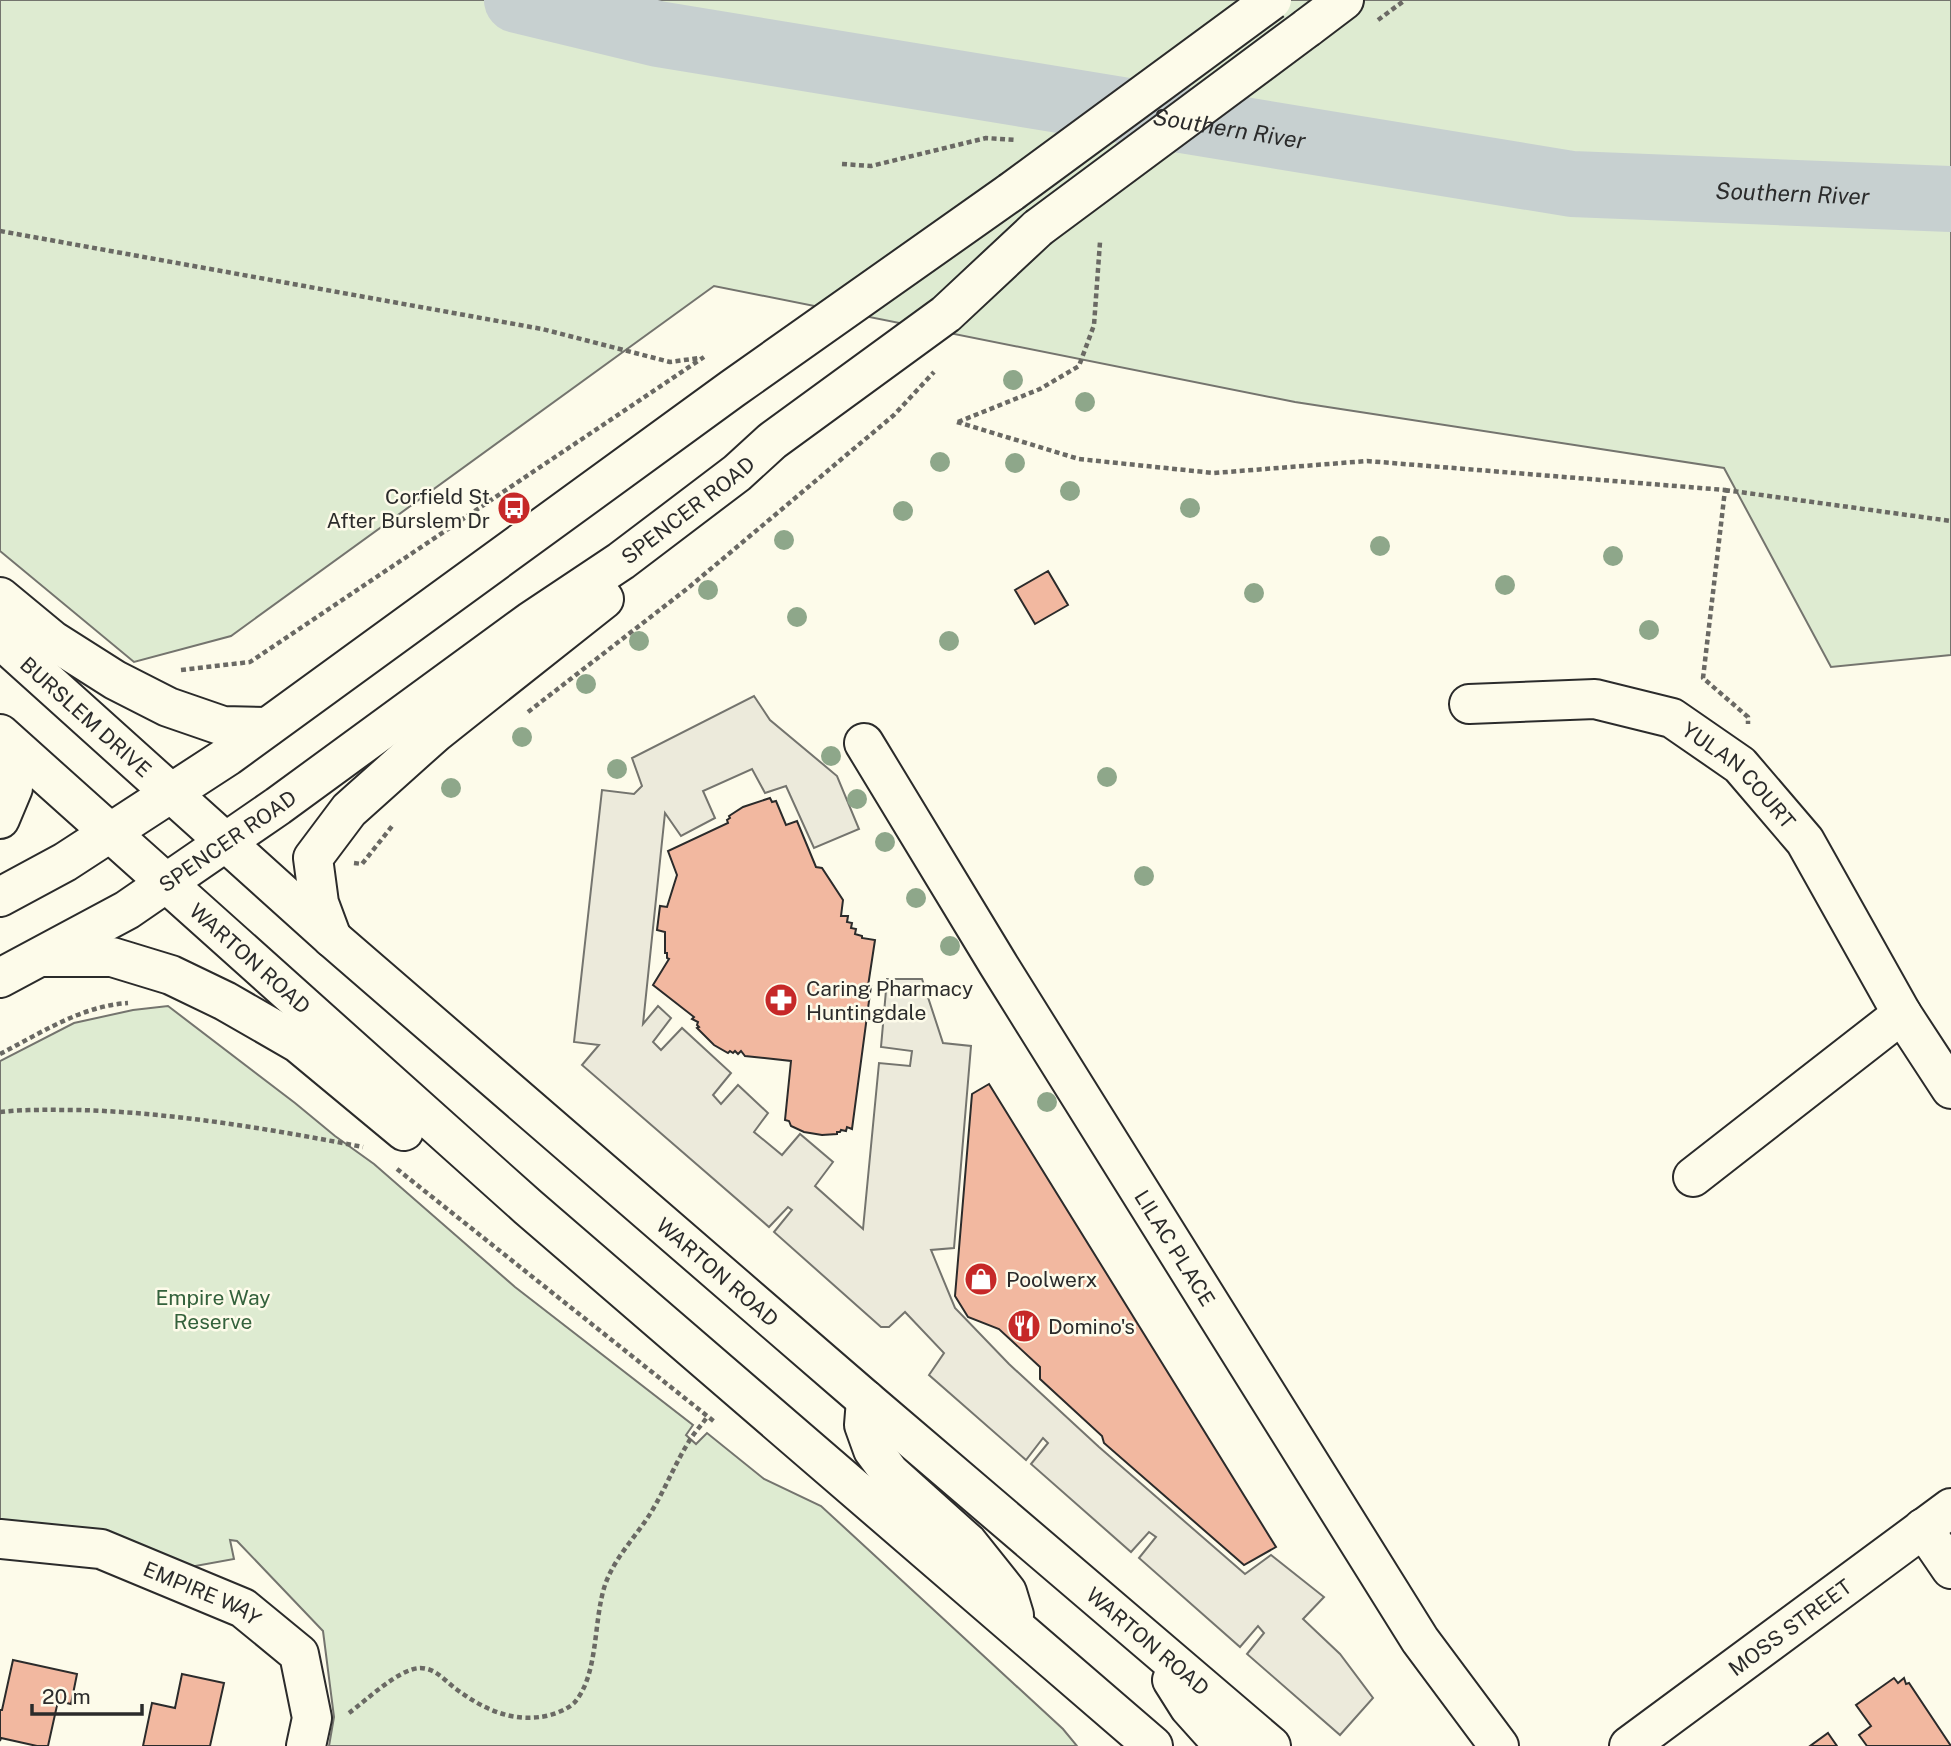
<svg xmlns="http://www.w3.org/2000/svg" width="1951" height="1746" font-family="'Public Sans',sans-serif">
  <rect width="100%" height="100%" fill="#fdfbea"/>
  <path fill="#deebd1" stroke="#74746e" stroke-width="2" d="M 0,0 L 1951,0 L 1951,655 L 1831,667 L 1724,468 L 1295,402 L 714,286 L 231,636 L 134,662 L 0,551 Z
    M 168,1006 L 295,1103 L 335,1136 L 374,1164 L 515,1287 L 693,1425 L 686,1435 L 696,1444 L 707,1433 L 764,1479 L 821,1506 L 1063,1729 L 1077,1746 L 329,1746 L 334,1717 L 323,1631 L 237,1541 L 230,1540 L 234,1559 L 179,1569 L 0,1530 L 0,1061 L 74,1023 L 133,1010 Z"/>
  <path fill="#eceadb" stroke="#74746e" stroke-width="2" d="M 754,696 L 770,720 L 837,776 L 859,829 L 814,848 L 786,786 L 765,793 L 752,769 L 703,791 L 715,818 L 681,836 L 665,813 L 643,1024 L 658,1006 L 671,1018 L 653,1042 L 661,1050 L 682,1028 L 731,1073 L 713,1095 L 721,1104 L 738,1085 L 768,1113 L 754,1132 L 782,1155 L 800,1134 L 833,1162 L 815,1186 L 863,1229 L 879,1063 L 910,1066 L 912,1051 L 881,1047 L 887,979 L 922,979 L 943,1043 L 971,1046 L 954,1248 L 931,1250 L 955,1308 L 1009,1364 L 1099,1447 L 1245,1574 L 1271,1555 L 1324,1597 L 1303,1619 L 1340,1654 L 1373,1698 L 1340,1735 L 1247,1654 L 1264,1633 L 1258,1626 L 1240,1647 L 1139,1558 L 1156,1537 L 1149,1532 L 1131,1552 L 1031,1464 L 1048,1443 L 1043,1438 L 1026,1460 L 929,1375 L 944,1353 L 905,1312 L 889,1327 L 881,1327 L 774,1232 L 792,1210 L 788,1207 L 769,1227 L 582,1065 L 599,1045 L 574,1042 L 602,790 L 634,794 L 642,786 L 632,758 Z"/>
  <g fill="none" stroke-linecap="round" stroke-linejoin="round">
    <path stroke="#c7d0d0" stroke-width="66" id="s1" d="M 517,0 L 658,34 L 1572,184 L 1951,199"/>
  </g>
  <path fill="#f2b8a0" stroke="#2b2b2b" stroke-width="2" d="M 1048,571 L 1068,605 L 1035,624 L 1015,590 Z
    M 770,798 L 772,802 L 776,801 L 786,825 L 797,821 L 816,867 L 822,868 L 843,900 L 841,916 L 848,916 L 847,922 L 852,923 L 851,928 L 856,929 L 855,934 L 862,936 L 862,938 L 875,940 L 868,986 L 871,986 L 852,1129 L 847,1127 L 846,1131 L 841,1130 L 840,1132 L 837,1132 L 837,1134 L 822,1135 L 804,1132 L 791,1126 L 789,1121 L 785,1120 L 791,1061 L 745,1056 L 741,1051 L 738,1054 L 735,1051 L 733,1053 L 730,1051 L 728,1053 L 714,1045 L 697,1028 L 699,1027 L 697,1025 L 698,1022 L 692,1019 L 694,1017 L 653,985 L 669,959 L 667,958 L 667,953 L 665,953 L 665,932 L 657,930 L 660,906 L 667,907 L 677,875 L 668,851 L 728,823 L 727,820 L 730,818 L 729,816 L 743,807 Z
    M 989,1084 L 1276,1547 L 1244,1565 L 1104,1443 L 1102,1436 L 1040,1379 L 1040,1367 L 999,1329 L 968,1317 L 955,1296 L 972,1094 Z
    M 13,1660 L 77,1674 L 71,1704 L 58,1701 L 48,1746 L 37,1746 L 1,1738 L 0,1741 L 0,1710 L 2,1710 Z
    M 182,1674 L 224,1683 L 210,1746 L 143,1746 L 152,1703 L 175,1708 Z
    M 1894,1678 L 1898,1683 L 1904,1678 L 1906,1684 L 1909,1683 L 1951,1746 L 1867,1746 L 1859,1735 L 1871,1726 L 1856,1705 Z
    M 1828,1733 L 1837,1746 L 1810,1746 Z"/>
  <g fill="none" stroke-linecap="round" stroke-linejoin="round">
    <defs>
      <g id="minor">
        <path id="s2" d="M 1469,704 L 1595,699 L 1672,718 L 1740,765 L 1805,841 L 1902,1014 L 1951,1089"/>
        <path id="s3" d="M 864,743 L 998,964 L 1420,1640 L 1499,1746"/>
        <path d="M 1693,1177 L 1902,1014"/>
        <path d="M 1923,1528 L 1951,1569"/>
        <path id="s4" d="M 0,1539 L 101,1549 L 243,1608 L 299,1654 L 312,1718 L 306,1746"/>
        <path id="s5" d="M 1629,1746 L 1951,1508"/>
      </g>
      <g id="major">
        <path d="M 1307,28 L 1344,0"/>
        <path d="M 0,597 L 52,640 L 115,680 L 168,707 L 223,726 L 267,727"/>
        <path id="s6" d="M 0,639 L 332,938 L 866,1400 L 1271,1746"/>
        <path id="s7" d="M 0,734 L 528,1207 L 1153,1746"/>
        <path d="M 0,819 L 13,788 L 8,742"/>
        <path d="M 0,897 L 65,862 L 228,756 L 732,389 L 1011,192"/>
        <path d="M 332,938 L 319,903 L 313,858 L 349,810 L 435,733 L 604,599"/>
        <path d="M 43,957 L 112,957 L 171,975 L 225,1001 L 298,1043 L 404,1131"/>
        <path id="s8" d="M 0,978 L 127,910 L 278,806 L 531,621 L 621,561 L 737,473 L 772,441 L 946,314 L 1038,228"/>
        <path d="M 866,1400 L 864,1425 L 873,1450 L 890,1473 L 968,1543 L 1007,1592 L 1014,1615"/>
        <path d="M 1172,1680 L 1189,1707 L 1224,1746"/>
      </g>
    </defs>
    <use href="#minor" stroke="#2b2b2b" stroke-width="42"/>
    <use href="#major" stroke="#2b2b2b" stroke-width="42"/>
    <path stroke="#6a6964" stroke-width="4.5" stroke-dasharray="5 3.5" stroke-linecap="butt" d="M 1378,20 L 1405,0
      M 842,164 L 871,166 L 986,138 L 1016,140
      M 0,231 L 542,329 L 670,362 L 699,358
      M 957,422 L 1079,459 L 1214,473 L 1367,461 L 1725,490 L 1703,678 L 1748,717 L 1748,724
      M 958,422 L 1040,389 L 1079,366 L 1094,325 L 1100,242
      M 1725,490 L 1951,521
      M 181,670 L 250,662 L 704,357
      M 528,712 L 688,588 L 894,415 L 934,372
      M 354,863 L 362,864 L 393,825
      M 0,1054 C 41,1033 81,1006 128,1003
      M 0,1112 C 27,1109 53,1110 81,1110 C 176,1113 270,1129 363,1147
      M 397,1169 L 716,1423
      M 349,1713 C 367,1700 398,1669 420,1668 C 436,1668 445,1681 456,1689 C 482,1708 508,1721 540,1717 C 550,1716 567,1710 574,1703 C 599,1675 593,1621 605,1585 C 615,1556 638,1535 653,1509 C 666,1487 675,1464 688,1443 C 693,1434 701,1426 707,1417"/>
    <use href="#minor" stroke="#fdfbea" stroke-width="38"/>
    <use href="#major" stroke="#fdfbea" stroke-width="38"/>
    <defs>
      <path id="major-bridge" d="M 1011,192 L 1272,0
        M 1038,228 L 1307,28"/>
    </defs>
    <use href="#major-bridge" stroke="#2b2b2b" stroke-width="42" stroke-linecap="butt"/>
    <use href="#major-bridge" stroke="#fdfbea" stroke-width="38"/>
  </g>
  <g fill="#8ea78a">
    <circle cx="1013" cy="380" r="10"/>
    <circle cx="1085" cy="402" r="10"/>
    <circle cx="940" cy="462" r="10"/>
    <circle cx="1015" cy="463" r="10"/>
    <circle cx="1070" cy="491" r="10"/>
    <circle cx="1190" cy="508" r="10"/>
    <circle cx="903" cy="511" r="10"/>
    <circle cx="784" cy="540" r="10"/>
    <circle cx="1380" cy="546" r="10"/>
    <circle cx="1613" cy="556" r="10"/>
    <circle cx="1505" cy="585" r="10"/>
    <circle cx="708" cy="590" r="10"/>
    <circle cx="1254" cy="593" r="10"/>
    <circle cx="797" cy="617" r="10"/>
    <circle cx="1649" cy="630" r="10"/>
    <circle cx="639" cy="641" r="10"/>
    <circle cx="949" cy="641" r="10"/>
    <circle cx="586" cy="684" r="10"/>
    <circle cx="522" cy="737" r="10"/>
    <circle cx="831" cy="756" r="10"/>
    <circle cx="617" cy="769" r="10"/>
    <circle cx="1107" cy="777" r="10"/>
    <circle cx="451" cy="788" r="10"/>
    <circle cx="857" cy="799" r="10"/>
    <circle cx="885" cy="842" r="10"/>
    <circle cx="1144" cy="876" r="10"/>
    <circle cx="916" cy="898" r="10"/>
    <circle cx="950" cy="946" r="10"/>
    <circle cx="1047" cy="1102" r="10"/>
  </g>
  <defs>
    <symbol id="bus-disc" viewBox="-11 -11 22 22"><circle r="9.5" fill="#c62828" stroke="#fdfbea"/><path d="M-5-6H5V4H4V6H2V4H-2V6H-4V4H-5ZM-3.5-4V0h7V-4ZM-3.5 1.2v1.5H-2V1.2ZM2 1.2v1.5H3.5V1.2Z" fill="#fff"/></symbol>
    <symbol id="pharmacy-disc" viewBox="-11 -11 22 22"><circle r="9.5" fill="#c62828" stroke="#fdfbea"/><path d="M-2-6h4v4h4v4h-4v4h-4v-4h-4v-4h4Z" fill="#fff"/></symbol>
    <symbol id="shop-disc" viewBox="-11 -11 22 22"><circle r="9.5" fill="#c62828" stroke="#fdfbea"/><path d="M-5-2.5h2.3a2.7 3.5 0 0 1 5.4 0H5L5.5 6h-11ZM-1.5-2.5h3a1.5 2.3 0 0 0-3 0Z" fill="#fff"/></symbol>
    <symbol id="restaurant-disc" viewBox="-11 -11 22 22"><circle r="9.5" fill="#c62828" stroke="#fdfbea"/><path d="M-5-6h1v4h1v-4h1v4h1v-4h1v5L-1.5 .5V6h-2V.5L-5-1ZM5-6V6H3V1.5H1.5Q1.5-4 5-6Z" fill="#fff"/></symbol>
  </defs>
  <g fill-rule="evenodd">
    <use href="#bus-disc" x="495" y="489" width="38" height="38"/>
    <use href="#pharmacy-disc" x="762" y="981" width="38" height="38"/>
    <use href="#shop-disc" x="962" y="1260" width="38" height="38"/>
    <use href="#restaurant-disc" x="1005" y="1307" width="38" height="38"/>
  </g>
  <g text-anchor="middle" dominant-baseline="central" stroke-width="5" stroke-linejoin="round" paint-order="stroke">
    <g font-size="21" fill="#2b2b2b" stroke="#fdfbea" text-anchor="start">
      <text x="490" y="496" text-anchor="end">Corfield St<tspan x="490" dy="24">After Burslem Dr</tspan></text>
      <text x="806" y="988">Caring Pharmacy<tspan x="806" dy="24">Huntingdale</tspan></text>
      <text x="1006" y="1279">Poolwerx</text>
      <text x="1048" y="1326">Domino's</text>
    </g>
    <g font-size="21" fill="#2b2b2b" stroke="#fdfbea">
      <text stroke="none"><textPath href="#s8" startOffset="833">SPENCER ROAD</textPath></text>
      <text stroke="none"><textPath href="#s6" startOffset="116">BURSLEM DRIVE</textPath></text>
      <text stroke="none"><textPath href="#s2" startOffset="294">YULAN COURT</textPath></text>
      <text stroke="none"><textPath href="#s8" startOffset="266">SPENCER ROAD</textPath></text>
      <text stroke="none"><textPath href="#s7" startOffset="336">WARTON ROAD</textPath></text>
      <text stroke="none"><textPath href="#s3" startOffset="593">LILAC PLACE</textPath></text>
      <text stroke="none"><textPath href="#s6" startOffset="957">WARTON ROAD</textPath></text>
      <text stroke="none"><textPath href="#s4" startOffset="212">EMPIRE WAY</textPath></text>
      <text stroke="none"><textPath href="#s5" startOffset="200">MOSS STREET</textPath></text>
      <text stroke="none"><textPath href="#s6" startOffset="1524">WARTON ROAD</textPath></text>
    </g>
    <g font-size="21" fill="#34623c" stroke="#fdfbea">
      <text x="213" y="1297">Empire Way<tspan x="213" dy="24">Reserve</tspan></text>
    </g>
    <g font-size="23" font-style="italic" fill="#2b2b2b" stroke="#fdfbea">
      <text stroke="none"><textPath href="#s1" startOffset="724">Southern River</textPath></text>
      <text stroke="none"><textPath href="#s1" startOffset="1292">Southern River</textPath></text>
    </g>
  </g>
  <path d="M32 1704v10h110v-10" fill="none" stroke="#2b2b2b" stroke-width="3.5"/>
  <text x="42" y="1704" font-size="21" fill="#2b2b2b" stroke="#fdfbea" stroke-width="5" paint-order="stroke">20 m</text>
</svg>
